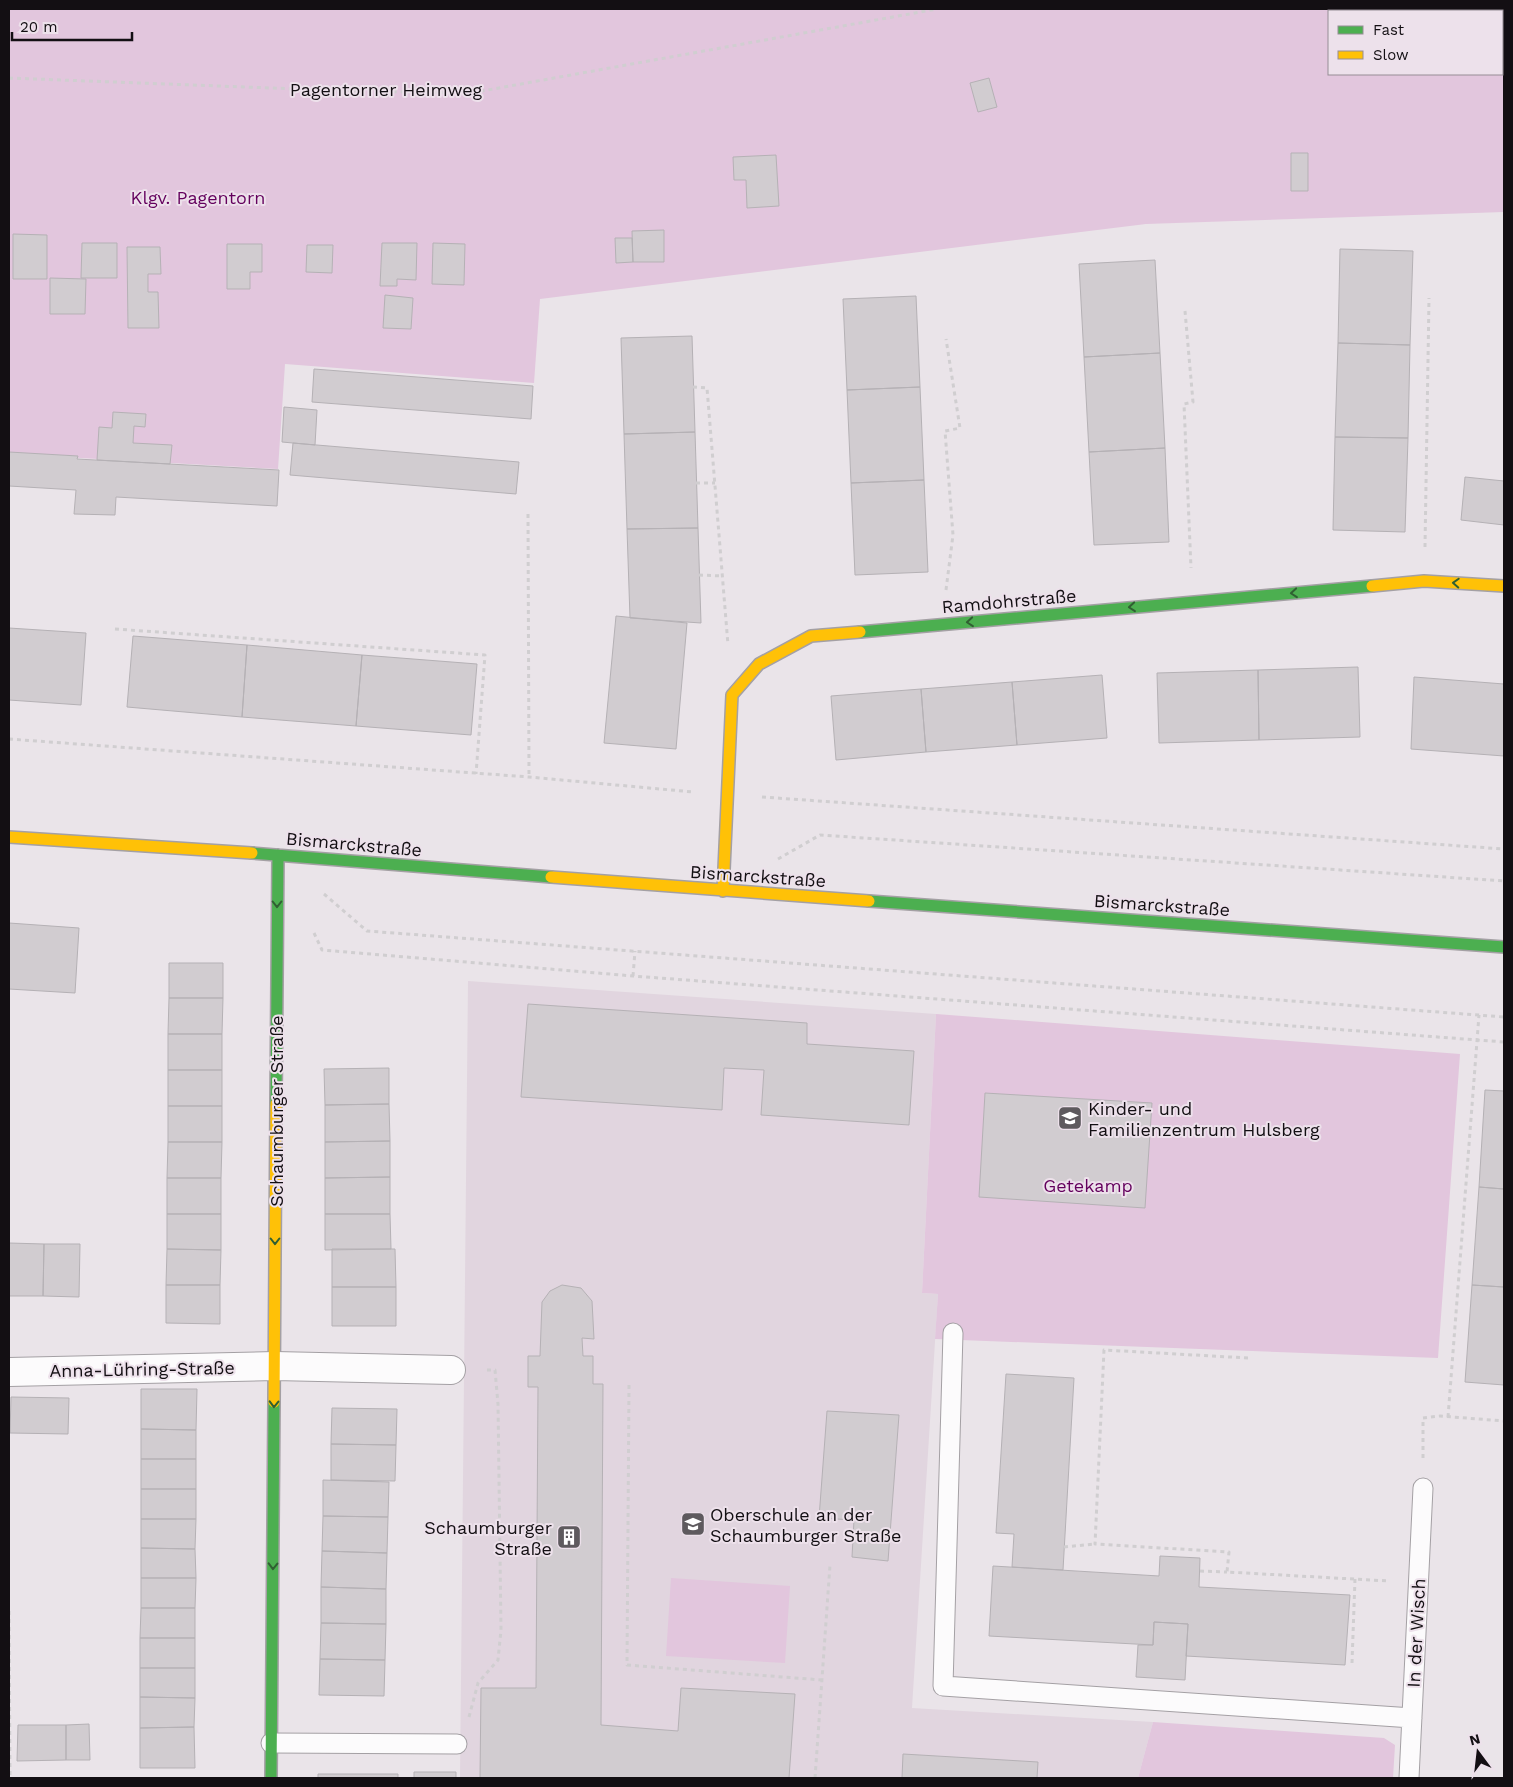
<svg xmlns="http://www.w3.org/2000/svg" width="1513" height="1787" font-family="'Work Sans',sans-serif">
  <rect width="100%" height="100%" fill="#eae4e9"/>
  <path fill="#e1d5df" d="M 468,981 L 936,1014 L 922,1293 L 938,1294 L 912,1708 L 1153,1722 L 1138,1778 L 460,1778 Z"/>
  <path fill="#e2c6dd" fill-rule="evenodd" d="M 9,9 L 1504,9 L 1504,212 L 1146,224 L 540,299 L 534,383 L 285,364 L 278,469 L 9,454 ZM 1329,11 L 1502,11 L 1502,74 L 1329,74 Z
    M 936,1014 L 1460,1054 L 1438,1358 L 935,1339 L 938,1294 L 922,1293 Z
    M 671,1578 L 790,1586 L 785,1663 L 666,1656 Z
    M 1153,1722 L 1384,1738 L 1395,1745 L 1393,1778 L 1138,1778 Z"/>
  <path fill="#d1ccd0" stroke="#b5b1b5" d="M 989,78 L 997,107 L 978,112 L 970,83 Z
    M 1291,153 L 1308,153 L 1308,191 L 1291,191 Z
    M 776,155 L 779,206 L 747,208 L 746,180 L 734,180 L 733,157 Z
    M 664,230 L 664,262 L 633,262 L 632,231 Z
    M 13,234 L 47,235 L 47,279 L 13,279 Z
    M 615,238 L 632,238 L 633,262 L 616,263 Z
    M 82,243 L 117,243 L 117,278 L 81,278 Z
    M 382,243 L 417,243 L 416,280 L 397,279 L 397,286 L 380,286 Z
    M 433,243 L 465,244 L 464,285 L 432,284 Z
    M 227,244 L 262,244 L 262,272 L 250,272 L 250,289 L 227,289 Z
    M 307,245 L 333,245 L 332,273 L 306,272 Z
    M 127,247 L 160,247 L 161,274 L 148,274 L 148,292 L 158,292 L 159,328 L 128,328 Z
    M 1340,249 L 1413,251 L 1410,345 L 1338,343 Z
    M 1155,260 L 1160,353 L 1084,357 L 1079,264 Z
    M 50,278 L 86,279 L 85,314 L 50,314 Z
    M 385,295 L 413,298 L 411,329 L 383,328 Z
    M 916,296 L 920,387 L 847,390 L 843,299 Z
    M 692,336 L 695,432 L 624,434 L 621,338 Z
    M 1338,343 L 1410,345 L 1408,438 L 1335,437 Z
    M 1160,353 L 1165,448 L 1089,452 L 1084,357 Z
    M 314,369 L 533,386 L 531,419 L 312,402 Z
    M 920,387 L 924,480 L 851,483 L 847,390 Z
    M 284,407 L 317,410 L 315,445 L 282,442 Z
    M 113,412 L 146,414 L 145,427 L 134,426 L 133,443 L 172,445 L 170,464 L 97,460 L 99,427 L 112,428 Z
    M 695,432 L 698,528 L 627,529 L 624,434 Z
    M 1335,437 L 1408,438 L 1405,532 L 1333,530 Z
    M 293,443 L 519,462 L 516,494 L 290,475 Z
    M 1165,448 L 1169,542 L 1094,545 L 1089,452 Z
    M 9,452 L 78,456 L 77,459 L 279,470 L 277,506 L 116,497 L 115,515 L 74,514 L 76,490 L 9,486 Z
    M 1465,477 L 1504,481 L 1504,525 L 1461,520 Z
    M 924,480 L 928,572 L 855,575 L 851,483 Z
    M 698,528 L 701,623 L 630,618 L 627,529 Z
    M 616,616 L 687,623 L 676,749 L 604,743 Z
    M 9,628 L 86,633 L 81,705 L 9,700 Z
    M 133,636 L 247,645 L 242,717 L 127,707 Z
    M 247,645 L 362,655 L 356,726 L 242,717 Z
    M 362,655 L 477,664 L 471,735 L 356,726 Z
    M 1358,667 L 1360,737 L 1259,740 L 1258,670 Z
    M 1258,670 L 1259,740 L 1159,743 L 1157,673 Z
    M 1102,675 L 1107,738 L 1017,745 L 1012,682 Z
    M 1414,677 L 1504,684 L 1504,756 L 1411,749 Z
    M 1012,682 L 1017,745 L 926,752 L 921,689 Z
    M 921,689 L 926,752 L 836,760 L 831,696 Z
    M 9,923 L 79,928 L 75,993 L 9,989 Z
    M 169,963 L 223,963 L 223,998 L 169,998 Z
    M 169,998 L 223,998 L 222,1034 L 168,1034 Z
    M 528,1004 L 807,1023 L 807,1044 L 914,1051 L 909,1125 L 761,1115 L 764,1070 L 724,1068 L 722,1110 L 521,1097 Z
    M 168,1034 L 222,1034 L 222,1070 L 168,1070 Z
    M 389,1068 L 389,1104 L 325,1105 L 324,1069 Z
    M 168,1070 L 222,1070 L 222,1106 L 168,1106 Z
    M 1485,1090 L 1504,1091 L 1504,1189 L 1479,1187 Z
    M 985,1093 L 1152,1103 L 1145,1208 L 979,1197 Z
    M 389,1104 L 390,1141 L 325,1142 L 325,1105 Z
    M 168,1106 L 222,1106 L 222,1142 L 168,1142 Z
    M 390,1141 L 390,1177 L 325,1178 L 325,1142 Z
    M 168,1142 L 222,1142 L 221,1178 L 167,1178 Z
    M 390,1177 L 390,1214 L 325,1214 L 325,1178 Z
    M 167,1178 L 221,1178 L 221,1214 L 167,1214 Z
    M 1479,1187 L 1504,1189 L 1504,1287 L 1472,1285 Z
    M 167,1214 L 221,1214 L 221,1250 L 167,1249 Z
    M 325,1214 L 390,1214 L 391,1249 L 325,1250 Z
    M 9,1243 L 44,1244 L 43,1296 L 9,1296 Z
    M 44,1244 L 80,1244 L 79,1297 L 43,1296 Z
    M 167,1249 L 221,1250 L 220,1285 L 166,1285 Z
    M 332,1249 L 395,1249 L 396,1287 L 332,1287 Z
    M 166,1285 L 220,1285 L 220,1324 L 166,1323 Z
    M 562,1285 L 581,1288 L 592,1301 L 594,1339 L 582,1338 L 583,1356 L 593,1356 L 593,1384 L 603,1384 L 601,1725 L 678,1731 L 681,1688 L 795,1694 L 789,1778 L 480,1778 L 481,1688 L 536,1688 L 538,1387 L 528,1387 L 528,1356 L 540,1356 L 542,1302 L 550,1291 Z
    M 1472,1285 L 1504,1287 L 1504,1385 L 1465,1382 Z
    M 332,1287 L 396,1287 L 396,1326 L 332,1326 Z
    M 1006,1374 L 1074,1378 L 1063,1570 L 1012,1567 L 1014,1534 L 996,1533 Z
    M 141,1389 L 197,1389 L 196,1430 L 141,1429 Z
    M 11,1397 L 69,1398 L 68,1434 L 10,1433 Z
    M 332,1408 L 397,1409 L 396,1445 L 331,1444 Z
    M 827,1411 L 899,1415 L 888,1561 L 852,1557 L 854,1520 L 819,1518 Z
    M 141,1429 L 196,1430 L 196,1459 L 141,1459 Z
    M 331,1444 L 396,1445 L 395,1481 L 331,1480 Z
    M 141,1459 L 196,1459 L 196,1489 L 141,1489 Z
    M 323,1480 L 389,1482 L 388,1517 L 323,1516 Z
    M 141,1489 L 196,1489 L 196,1519 L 141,1519 Z
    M 323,1516 L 388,1517 L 387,1553 L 322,1551 Z
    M 141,1519 L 196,1519 L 195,1549 L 141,1548 Z
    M 141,1548 L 195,1549 L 196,1578 L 141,1578 Z
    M 322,1551 L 387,1553 L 386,1589 L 321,1587 Z
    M 1160,1556 L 1200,1558 L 1199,1587 L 1350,1595 L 1345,1665 L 1186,1656 L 1188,1624 L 1154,1622 L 1153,1645 L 989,1636 L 993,1566 L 1159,1576 Z
    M 141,1578 L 196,1578 L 195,1608 L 141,1608 Z
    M 321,1587 L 386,1589 L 386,1624 L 321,1623 Z
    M 141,1608 L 195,1608 L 195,1638 L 140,1638 Z
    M 1154,1622 L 1188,1624 L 1185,1680 L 1136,1677 L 1138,1645 L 1153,1645 Z
    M 321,1623 L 386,1624 L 385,1660 L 320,1659 Z
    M 140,1638 L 195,1638 L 195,1668 L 140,1668 Z
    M 320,1659 L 385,1660 L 384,1696 L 319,1695 Z
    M 140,1668 L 195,1668 L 195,1698 L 140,1697 Z
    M 140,1697 L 195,1698 L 194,1727 L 140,1728 Z
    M 89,1724 L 90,1760 L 66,1760 L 66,1725 Z
    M 18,1725 L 66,1725 L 66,1760 L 17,1761 Z
    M 194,1727 L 195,1768 L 140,1768 L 140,1728 Z
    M 903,1754 L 1038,1762 L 1037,1778 L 902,1778 Z
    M 414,1772 L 456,1772 L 456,1778 L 414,1778 Z
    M 318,1774 L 398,1774 L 398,1778 L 318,1778 Z"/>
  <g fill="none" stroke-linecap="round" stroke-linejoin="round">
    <defs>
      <path id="lane" d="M 953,1333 L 943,1686 L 1412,1718
        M 271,1743 L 457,1744
        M 1409,1778 L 1423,1488"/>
      <path id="street" d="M 9,1372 L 275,1366 L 451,1370"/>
      <path id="fast" d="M 860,632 L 1372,586
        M 252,853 L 551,877
        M 869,901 L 1504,947
        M 276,1104 L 278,855
        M 271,1778 L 274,1402"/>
      <path id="slow" d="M 1372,586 L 1424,581 L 1504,586
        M 9,837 L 252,853
        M 551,877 L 869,901
        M 723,891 L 732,695 L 759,664 L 811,636 L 860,632
        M 274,1402 L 276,1104"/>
    </defs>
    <use href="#lane" stroke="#a4a0a4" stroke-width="21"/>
    <use href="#street" stroke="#a4a0a4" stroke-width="30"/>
    <use href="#fast" stroke="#a4a0a4" stroke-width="14"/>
    <use href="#slow" stroke="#a4a0a4" stroke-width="14"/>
    <path stroke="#d0ced0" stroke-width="3" stroke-dasharray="4 4" stroke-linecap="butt" d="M 9,78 L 350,91 L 471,93 L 937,9
      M 1185,311 L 1193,402 L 1184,404 L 1191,568
      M 693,387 L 707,388 L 728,645
      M 696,483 L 715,483
      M 528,514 L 529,777
      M 1425,547 L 1429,298
      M 699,575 L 723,576
      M 946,590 L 953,535 L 945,431 L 960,428 L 946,339
      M 115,629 L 485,655 L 476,774
      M 9,739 L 529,777 L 693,792
      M 762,797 L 1504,849
      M 778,859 L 820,835 L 1504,881
      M 324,894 L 367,931 L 1504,1017
      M 314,933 L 322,950 L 633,976 L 1504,1042
      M 633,976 L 635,951
      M 1248,1358 L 1104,1350 L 1095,1544 L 1229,1552 L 1227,1572 L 1389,1581
      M 629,1385 L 627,1665 L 822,1680
      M 1448,1417 L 1479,1015
      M 1423,1458 L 1423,1418 L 1440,1416 L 1504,1421
      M 1064,1547 L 1095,1544
      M 1200,1571 L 1227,1572
      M 9,1611 L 10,1778
      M 1352,1663 L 1355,1579
      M 469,1717 L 478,1683 L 498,1660 L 501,1630 L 498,1404 L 495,1370 L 484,1370
      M 815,1778 L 830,1565"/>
    <use href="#lane" stroke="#fcfbfc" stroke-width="19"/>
    <use href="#street" stroke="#fcfbfc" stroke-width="28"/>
    <use href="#fast" stroke="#4caf50" stroke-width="11"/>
    <use href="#slow" stroke="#ffc107" stroke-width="11"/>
  </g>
  <defs><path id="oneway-chevron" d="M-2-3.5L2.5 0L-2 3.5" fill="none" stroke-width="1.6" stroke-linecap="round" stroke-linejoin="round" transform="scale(1.25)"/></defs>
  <g stroke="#305f32">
    <use href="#oneway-chevron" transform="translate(1456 583) rotate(-177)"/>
    <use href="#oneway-chevron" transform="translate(1294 593) rotate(175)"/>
    <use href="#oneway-chevron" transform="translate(1132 607) rotate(175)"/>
    <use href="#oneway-chevron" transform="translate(970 622) rotate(175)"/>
    <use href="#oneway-chevron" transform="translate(277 904) rotate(90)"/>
    <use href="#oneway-chevron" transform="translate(275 1241) rotate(90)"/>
    <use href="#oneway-chevron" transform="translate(274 1404) rotate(91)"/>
    <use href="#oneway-chevron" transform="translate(273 1566) rotate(91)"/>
  </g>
  <defs>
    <symbol id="school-square" viewBox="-11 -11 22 22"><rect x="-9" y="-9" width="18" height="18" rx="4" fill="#5e5a5e" stroke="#ede1eb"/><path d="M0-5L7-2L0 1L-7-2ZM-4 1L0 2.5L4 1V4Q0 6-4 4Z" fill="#fff"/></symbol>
    <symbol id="building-square" viewBox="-11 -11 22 22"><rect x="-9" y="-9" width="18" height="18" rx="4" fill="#5e5a5e" stroke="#ede1eb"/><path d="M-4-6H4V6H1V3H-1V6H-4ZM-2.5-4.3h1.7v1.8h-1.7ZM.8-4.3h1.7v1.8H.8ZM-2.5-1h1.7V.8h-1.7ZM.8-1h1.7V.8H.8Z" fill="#fff"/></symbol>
  </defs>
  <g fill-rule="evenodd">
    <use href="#school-square" x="1056" y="1104" width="28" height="28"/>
    <use href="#school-square" x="679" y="1510" width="28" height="28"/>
    <use href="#building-square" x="555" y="1523" width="28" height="28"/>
  </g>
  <g text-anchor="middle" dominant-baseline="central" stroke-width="4" stroke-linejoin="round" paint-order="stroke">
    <g font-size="18" fill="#130f13" stroke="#ede1eb">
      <text x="386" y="89">Pagentorner Heimweg</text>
      <text transform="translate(1009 601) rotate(-5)">Ramdohrstraße</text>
      <text transform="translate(354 844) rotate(5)">Bismarckstraße</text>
      <text transform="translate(758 876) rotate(4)">Bismarckstraße</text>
      <text transform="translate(1162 905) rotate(4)">Bismarckstraße</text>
      <text transform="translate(276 1111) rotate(-90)">Schaumburger Straße</text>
      <text transform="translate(142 1369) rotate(-1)">Anna-Lühring-Straße</text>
      <text transform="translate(1416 1633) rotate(-87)">In der Wisch</text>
    </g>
    <g font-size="18" fill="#64015d" stroke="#ede1eb">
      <text x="198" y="197">Klgv. Pagentorn</text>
      <text x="1088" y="1185">Getekamp</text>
    </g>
    <g font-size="18" fill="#130f13" stroke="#ede1eb" text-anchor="start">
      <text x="1088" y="1108">Kinder- und<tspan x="1088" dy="21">Familienzentrum Hulsberg</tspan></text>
      <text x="710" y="1514">Oberschule an der<tspan x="710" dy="21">Schaumburger Straße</tspan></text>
      <text x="552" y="1527" text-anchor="end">Schaumburger<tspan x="552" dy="21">Straße</tspan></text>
    </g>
  </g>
  <rect width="1513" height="1787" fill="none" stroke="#130f13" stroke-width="20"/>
  <rect x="1328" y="10" width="175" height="65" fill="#ede1eb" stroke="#968d95"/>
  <rect x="1338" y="26" width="25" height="8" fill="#4caf50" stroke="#968d95"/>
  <text x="1373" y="35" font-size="15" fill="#130f13">Fast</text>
  <rect x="1338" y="51" width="25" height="8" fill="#ffc107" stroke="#968d95"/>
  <text x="1373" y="60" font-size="15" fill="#130f13">Slow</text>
  <g transform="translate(1478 1752) rotate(345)" stroke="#ede1eb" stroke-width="4" paint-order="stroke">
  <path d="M0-4L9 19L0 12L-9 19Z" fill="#130f13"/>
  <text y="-8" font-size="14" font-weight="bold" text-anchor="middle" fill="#130f13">N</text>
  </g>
  <path d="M12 32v8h120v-8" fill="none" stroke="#130f13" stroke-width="2.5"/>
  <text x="20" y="32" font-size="15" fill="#130f13" stroke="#ede1eb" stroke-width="4" paint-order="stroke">20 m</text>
</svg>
